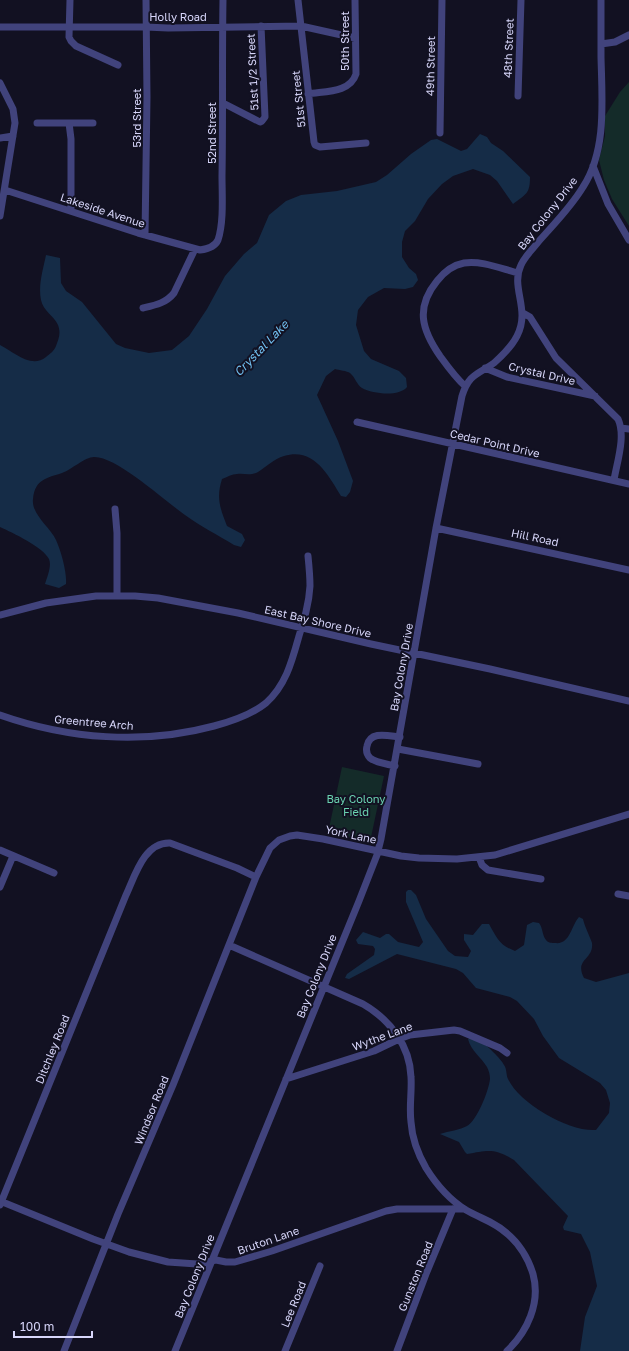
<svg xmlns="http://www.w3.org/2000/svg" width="629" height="1351" font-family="'Golos Text',sans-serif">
  <rect width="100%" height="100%" fill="#121122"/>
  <path fill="#142b29" d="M 629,82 L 629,226 L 612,199 L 604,180 L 599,160 L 605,136 L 605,116 L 620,92 Z
    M 342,767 L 384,776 L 370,842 L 328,833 Z"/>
  <path fill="#152c47" d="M 480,134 L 487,137 L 491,143 L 503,151 L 530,177 C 530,194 526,194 513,204 L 497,181 L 490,175 L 473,169 L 453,176 L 442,184 L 428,199 L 415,221 L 405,231 L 402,242 L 402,257 L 409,268 L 416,274 L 418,280 L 413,287 L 405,289 L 384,288 L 368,297 L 358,310 L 356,325 L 364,351 L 371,359 L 399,371 L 406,378 L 407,387 C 399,397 373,394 362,388 C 357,385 355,377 350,373 C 347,371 339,370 335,369 L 326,376 L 317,395 L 338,441 L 353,481 L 350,492 L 346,497 L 341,496 C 328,475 314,447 284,456 C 274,459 266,467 258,472 C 250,476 244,473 237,474 C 232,474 227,477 222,479 C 216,498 220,508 227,526 L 242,534 L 245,540 L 241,547 L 234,545 C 218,535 200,526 185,515 C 165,501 116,456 94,457 C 85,457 71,470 62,473 C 47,478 35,479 33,499 C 31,514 50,527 56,540 C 61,551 67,572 66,584 L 59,588 L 45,584 C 47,577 52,566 49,559 C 43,547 13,533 0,527 L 0,345 C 14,352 31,369 46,357 C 51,353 54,351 56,346 C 59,338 61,333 58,325 C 54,316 43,311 41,300 C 38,285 43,270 46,255 L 60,258 L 61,283 L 66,291 L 82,302 L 116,344 L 125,348 L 149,353 L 172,350 L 189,336 L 207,309 L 225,276 L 244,254 L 257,243 L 269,215 L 286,201 L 301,195 L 337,191 L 376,182 L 387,175 L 411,154 L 431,140 L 437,139 L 461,151 L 467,149 Z
    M 408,890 L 411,890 L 416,895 L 426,919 L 448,951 L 455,956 L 468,957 L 471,951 L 464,940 L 464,934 L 473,935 L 482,924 L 489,924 C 497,938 499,945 515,951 L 524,945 L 527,925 L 533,922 L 539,923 C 543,928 542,935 546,940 C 548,943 552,943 555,943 C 570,945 571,926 579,917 L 583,919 C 584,925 591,939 592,943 C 594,960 574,959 584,978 L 596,982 L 629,973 L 629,1351 L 580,1351 L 585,1317 L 597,1286 L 590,1252 L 581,1234 L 564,1230 L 563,1227 L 568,1216 L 514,1160 C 495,1148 488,1150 467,1154 L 465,1152 L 459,1142 L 440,1134 C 449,1131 460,1130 467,1126 C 477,1121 489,1090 490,1079 C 490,1075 489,1071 487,1067 C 481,1057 471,1051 468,1039 L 472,1037 C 474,1038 478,1039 480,1041 C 485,1043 502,1060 504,1065 C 507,1069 506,1075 508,1079 C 520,1104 569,1132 596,1130 L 609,1113 L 610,1103 L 606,1090 L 600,1083 L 559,1058 L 543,1036 L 534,1019 L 517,1001 L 510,997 L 476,988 L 463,973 L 456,969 L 397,954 L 349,979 L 345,978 L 347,974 L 374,955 L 375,949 L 373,946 L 358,944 L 356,940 L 363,932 L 380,938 L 386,934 L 389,934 L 398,942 L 419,947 L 423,942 L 406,902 L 406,892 Z"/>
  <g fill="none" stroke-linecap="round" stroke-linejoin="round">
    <path stroke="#41437c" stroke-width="7" d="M 70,0 L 69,37 L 71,41 L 76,46 L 118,65
      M 298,0 L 314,142 L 315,145 L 320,147 L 366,143
      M 0,27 L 146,27 L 168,28 L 301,26 L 355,38
      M 601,44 L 615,42 L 629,35
      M 0,83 L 13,109 L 15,123 L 0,216
      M 308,94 C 325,91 350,93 356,74 L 355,0
      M 518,96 L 521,0
      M 223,103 L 260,122 L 262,121 L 265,117 L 261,26
      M 37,123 L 93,123
      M 69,123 L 71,139 L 71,211
      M 440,133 L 442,0
      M 0,138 L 13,136
      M 593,166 L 608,204 L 629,240
      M 5,190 L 138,233 L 200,250 C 207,249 215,247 218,240 C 224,222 222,195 222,176 C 223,117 222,59 223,0
      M 145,235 L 147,97 L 146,0
      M 143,308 C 156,305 166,303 174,293 L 195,249
      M 523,313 L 530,317 L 556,358 L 618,419 C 626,436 617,462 614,480
      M 485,368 L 507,377 L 595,396
      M 465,386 C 455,377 448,367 440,356 C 422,330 415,308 437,281 C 444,272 453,265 464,263 C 481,260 502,269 518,273
      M 357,422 L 629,484
      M 621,428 L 629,429
      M 115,509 L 117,533 L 117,596
      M 436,528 L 629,570
      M 0,615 L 46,603 L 96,596 L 135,596 L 158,598 L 238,613 L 371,644 L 490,669 L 629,701
      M 0,715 C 68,739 144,745 214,726 C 233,721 251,715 266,703 C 286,685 292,661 299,636 C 304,620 309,604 310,586 C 310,576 309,566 308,556
      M 398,749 L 478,764
      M 395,766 C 388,764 376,763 370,758 C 367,755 366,750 367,746 C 370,730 389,736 400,737
      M 0,850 L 54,873
      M 479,857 L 482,865 L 488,870 L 541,879
      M 0,887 L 13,856
      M 618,894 L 629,896
      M 229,945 L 363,1004 C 389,1019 410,1045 411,1077 C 412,1092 409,1107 411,1122 C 412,1138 418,1154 426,1168 C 436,1184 450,1200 466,1210 C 473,1214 482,1218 490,1222 C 511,1233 526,1251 533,1274 C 541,1303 527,1332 507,1351
      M 286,1079 L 374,1051 L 399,1039 L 410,1035 L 454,1030 L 460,1031 L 500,1048 L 507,1053
      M 0,1201 L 93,1239 L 129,1252 L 168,1262 L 197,1264 L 216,1260 L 226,1262 L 235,1262 L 272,1251 L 386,1211 L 397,1209 L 464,1209
      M 0,1205 L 126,895 C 135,876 144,842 170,843 L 237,868 L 256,877
      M 64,1351 L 118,1214 L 173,1085 L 256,877 L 270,848 L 279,840 L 290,836 L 297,835 L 323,839 L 401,856 L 419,858 L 457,859 L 495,855 L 629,814
      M 175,1351 L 359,901 L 377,855 L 381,839 L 436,528 L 462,396 C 469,374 477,375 494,363 C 503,355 512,346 517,336 C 531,309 510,288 521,265 C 525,256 533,249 539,241 C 554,224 571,207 583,187 C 607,150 602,100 601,57 C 601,38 601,19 601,0
      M 285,1351 L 320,1266
      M 397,1351 L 426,1274 L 453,1209"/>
  </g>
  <g text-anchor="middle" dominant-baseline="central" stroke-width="4" stroke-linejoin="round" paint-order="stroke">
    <g font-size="11" fill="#d7d6fa" stroke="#121122">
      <text x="178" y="16">Holly Road</text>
      <text transform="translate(344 41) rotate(-90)">50th Street</text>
      <text transform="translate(508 48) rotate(-88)">48th Street</text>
      <text transform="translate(430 66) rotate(-89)">49th Street</text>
      <text transform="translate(252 72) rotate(-93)">51st 1/2 Street</text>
      <text transform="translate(298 99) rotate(-96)">51st Street</text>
      <text transform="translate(136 118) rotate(-90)">53rd Street</text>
      <text transform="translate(211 133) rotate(-90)">52nd Street</text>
      <text transform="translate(103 210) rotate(18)">Lakeside Avenue</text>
      <text transform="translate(547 213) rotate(-52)">Bay Colony Drive</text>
      <text transform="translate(542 373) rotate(13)">Crystal Drive</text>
      <text transform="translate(495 443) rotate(13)">Cedar Point Drive</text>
      <text transform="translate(535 537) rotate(12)">Hill Road</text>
      <text transform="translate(318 621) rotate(13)">East Bay Shore Drive</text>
      <text transform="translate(401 667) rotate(-80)">Bay Colony Drive</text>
      <text transform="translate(94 722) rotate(5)">Greentree Arch</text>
      <text transform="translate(351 834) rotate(12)">York Lane</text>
      <text transform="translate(316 976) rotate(-68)">Bay Colony Drive</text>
      <text transform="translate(382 1036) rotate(-20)">Wythe Lane</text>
      <text transform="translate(52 1049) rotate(-68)">Ditchley Road</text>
      <text transform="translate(151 1110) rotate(-68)">Windsor Road</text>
      <text transform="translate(268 1240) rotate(-19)">Bruton Lane</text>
      <text transform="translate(194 1276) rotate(-68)">Bay Colony Drive</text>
      <text transform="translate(415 1276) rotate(-68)">Gunston Road</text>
      <text transform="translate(293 1304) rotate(-68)">Lee Road</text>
    </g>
    <g font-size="11" fill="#6ad2b0" stroke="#121122">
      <text x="356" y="798">Bay Colony<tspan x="356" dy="13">Field</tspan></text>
    </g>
    <g font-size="12" font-style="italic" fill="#70beef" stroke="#121122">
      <text transform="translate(261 348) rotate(-46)">Crystal Lake</text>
    </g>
  </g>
  <path d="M14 1331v6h78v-6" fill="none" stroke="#d7d6fa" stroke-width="2"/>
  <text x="20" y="1331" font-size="12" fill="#d7d6fa" stroke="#121122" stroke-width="3" paint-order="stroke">100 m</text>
</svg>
